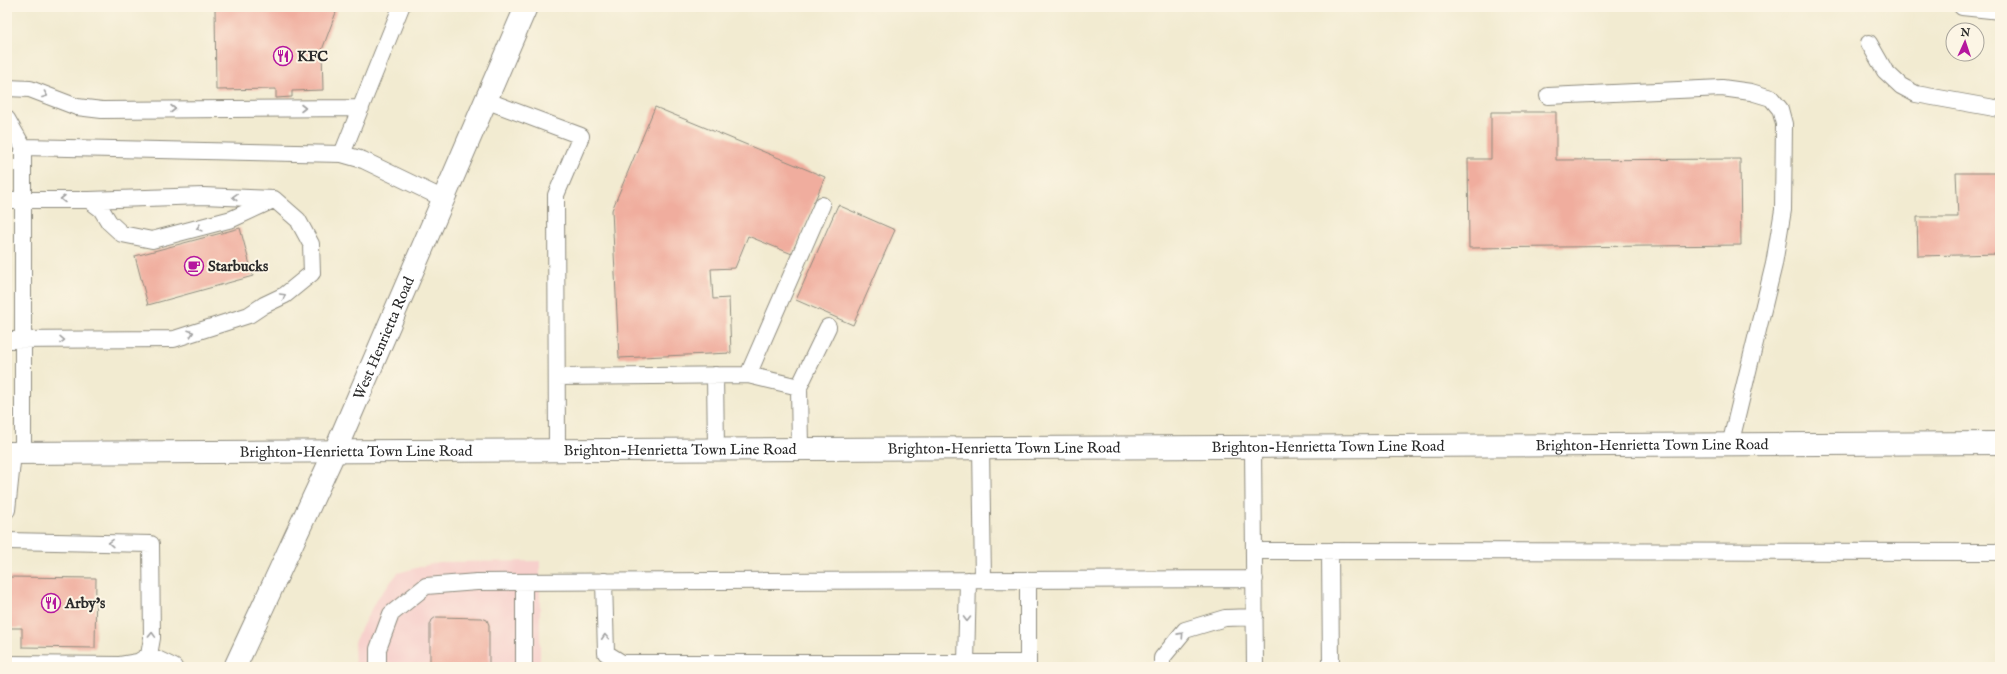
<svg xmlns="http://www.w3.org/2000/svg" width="2007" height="674" font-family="'IM FELL English',serif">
  <rect width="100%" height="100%" fill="#fcf5e5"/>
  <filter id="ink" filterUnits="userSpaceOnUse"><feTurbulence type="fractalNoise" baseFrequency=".025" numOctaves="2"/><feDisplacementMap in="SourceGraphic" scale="8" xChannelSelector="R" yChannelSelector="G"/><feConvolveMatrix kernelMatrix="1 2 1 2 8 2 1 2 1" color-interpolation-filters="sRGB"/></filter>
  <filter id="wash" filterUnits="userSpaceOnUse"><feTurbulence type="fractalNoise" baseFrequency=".012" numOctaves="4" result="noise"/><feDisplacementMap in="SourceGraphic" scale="16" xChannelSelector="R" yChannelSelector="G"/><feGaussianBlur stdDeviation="0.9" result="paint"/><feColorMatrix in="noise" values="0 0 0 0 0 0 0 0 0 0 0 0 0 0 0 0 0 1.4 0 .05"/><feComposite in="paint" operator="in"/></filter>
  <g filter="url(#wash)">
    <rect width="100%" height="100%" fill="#f2ebd1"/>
    <path fill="#f7d0cc" d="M 540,561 L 540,667 L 355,667 L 354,642 L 376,600 L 398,573 L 438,562 Z"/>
    <g id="blocks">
      <path fill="#f0ad9e" d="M 215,7 L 338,7 L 322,50 L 323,90 L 292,91 L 292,97 L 276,98 L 276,89 L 216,90 Z
        M 655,107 L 825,177 L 792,254 L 748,236 L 735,268 L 711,269 L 713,299 L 729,298 L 731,353 L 619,358 L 612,210 Z
        M 1491,112 L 1556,112 L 1556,160 L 1740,159 L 1741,245 L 1469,248 L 1468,159 L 1491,159 Z
        M 1956,173 L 2000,173 L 2000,254 L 1918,256 L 1917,217 L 1958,217 Z
        M 838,205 L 895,230 L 853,325 L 796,300 Z
        M 240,228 L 253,276 L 148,305 L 135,256 Z
        M 7,577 L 96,578 L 95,648 L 22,647 L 22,628 L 7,628 Z
        M 436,617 L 482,618 L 487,620 L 489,625 L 489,667 L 430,667 L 430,625 L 432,620 Z"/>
    </g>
  </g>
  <g filter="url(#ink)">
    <use href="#blocks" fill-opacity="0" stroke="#8e8b7e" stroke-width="1"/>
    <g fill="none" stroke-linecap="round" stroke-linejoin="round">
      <defs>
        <path id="lane" d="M 1962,7 L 2000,11
          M 1869,43 L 1885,71 L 1901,86 L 1916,94 L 2000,109
          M 7,88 L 30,89 L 77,107 L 102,110 L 361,108
          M 1548,96 L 1722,88 L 1751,92 L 1771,98 L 1780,109 L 1784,124 L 1783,210 L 1774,264 L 1730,445
          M 485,100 L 581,136 L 556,195 L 557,450
          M 7,119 L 23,147
          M 342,154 L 401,7
          M 7,200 L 89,200 L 203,196 L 274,199 L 298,220 L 311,244 L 312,273 L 285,295 L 264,305 L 249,315 L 174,339 L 7,340
          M 89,200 L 101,209 L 109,222 L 122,234 L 152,240 L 232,219 L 273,200
          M 715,375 L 716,449
          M 748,375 L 822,205
          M 557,377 L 748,375 L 799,387
          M 981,447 L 983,580
          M 1253,447 L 1255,667
          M 800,449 L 799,387 L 828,327
          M 23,453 L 23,147 L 342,154 L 363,160 L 444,199
          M 7,510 L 13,453
          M 7,541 L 151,544 L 152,638 L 149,655 L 138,662 L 120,665 L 7,664
          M 1255,551 L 2000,552
          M 1330,551 L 1331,667
          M 1028,580 L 1028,667
          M 604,581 L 606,653 L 622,663 L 966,663 L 968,580
          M 524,582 L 524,667
          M 149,655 L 174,667
          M 966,663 L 1028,663
          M 378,667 L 378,649 L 391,614 L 426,586 L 477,582 L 1255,579
          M 1162,667 L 1162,658 L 1185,630 L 1225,618 L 1255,617"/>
        <g id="secondary">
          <path id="s1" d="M 7,453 L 2000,443"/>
        </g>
        <g id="primary">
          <path id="s2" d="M 235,667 L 335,451 L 526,7"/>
        </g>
      </defs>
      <use href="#lane" stroke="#8e8b7e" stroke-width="18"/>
      <use href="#secondary" stroke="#8e8b7e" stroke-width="24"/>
      <use href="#primary" stroke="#8e8b7e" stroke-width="24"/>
      <use href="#lane" stroke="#fff" stroke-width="16"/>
      <use href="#secondary" stroke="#fff" stroke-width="22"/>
      <use href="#primary" stroke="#fff" stroke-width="22"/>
    </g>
    <defs><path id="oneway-chevron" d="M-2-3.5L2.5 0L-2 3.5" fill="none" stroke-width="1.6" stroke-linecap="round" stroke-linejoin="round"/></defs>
    <g stroke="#a0a0a0">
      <use href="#oneway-chevron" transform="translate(45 95) rotate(21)"/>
      <use href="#oneway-chevron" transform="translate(303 108)"/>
      <use href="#oneway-chevron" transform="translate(173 109)"/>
      <use href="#oneway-chevron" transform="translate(235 197) rotate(-177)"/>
      <use href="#oneway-chevron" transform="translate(63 199) rotate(-180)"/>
      <use href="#oneway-chevron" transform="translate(199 228) rotate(165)"/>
      <use href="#oneway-chevron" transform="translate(283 296) rotate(-30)"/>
      <use href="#oneway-chevron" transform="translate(191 333) rotate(-18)"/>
      <use href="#oneway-chevron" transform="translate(62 340) rotate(1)"/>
      <use href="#oneway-chevron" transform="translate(111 543) rotate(-178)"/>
      <use href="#oneway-chevron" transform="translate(967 619) rotate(91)"/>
      <use href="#oneway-chevron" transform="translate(152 635) rotate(-88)"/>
      <use href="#oneway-chevron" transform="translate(1181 635) rotate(-48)"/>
      <use href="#oneway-chevron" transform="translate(605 637) rotate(-94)"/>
    </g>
  </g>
  <defs>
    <symbol id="restaurant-ring" viewBox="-11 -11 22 22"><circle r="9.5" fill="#fcf5e5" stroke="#b5179e" stroke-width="1.5"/><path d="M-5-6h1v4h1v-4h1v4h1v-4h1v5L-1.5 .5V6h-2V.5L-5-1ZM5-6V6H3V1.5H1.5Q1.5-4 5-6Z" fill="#b5179e"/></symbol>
    <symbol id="cafe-ring" viewBox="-11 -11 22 22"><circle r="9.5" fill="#fcf5e5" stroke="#b5179e" stroke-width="1.5"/><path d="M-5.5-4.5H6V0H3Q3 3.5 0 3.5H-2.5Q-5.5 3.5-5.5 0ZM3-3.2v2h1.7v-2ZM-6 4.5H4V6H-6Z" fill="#b5179e"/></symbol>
  </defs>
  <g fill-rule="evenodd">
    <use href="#restaurant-ring" x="272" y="45" width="22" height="22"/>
    <use href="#cafe-ring" x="183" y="255" width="22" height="22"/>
    <use href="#restaurant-ring" x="40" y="592" width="22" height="22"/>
  </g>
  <g text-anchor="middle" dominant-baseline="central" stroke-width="4" stroke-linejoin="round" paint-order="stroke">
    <g font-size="15" font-weight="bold" fill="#2b2b2b" stroke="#fcf5e5" text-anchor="start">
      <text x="297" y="56">KFC</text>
      <text x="208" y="266">Starbucks</text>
      <text x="65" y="603">Arby's</text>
    </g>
    <g font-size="15" fill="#2b2b2b" stroke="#fcf5e5">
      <text stroke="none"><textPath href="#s2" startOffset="361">West Henrietta Road</textPath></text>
      <text stroke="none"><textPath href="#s1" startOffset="1645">Brighton-Henrietta Town Line Road</textPath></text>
      <text stroke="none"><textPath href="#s1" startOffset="1321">Brighton-Henrietta Town Line Road</textPath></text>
      <text stroke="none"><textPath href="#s1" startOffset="997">Brighton-Henrietta Town Line Road</textPath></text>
      <text stroke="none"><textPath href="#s1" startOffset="673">Brighton-Henrietta Town Line Road</textPath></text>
      <text stroke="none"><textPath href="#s1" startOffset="349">Brighton-Henrietta Town Line Road</textPath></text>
    </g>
  </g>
  <rect width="2007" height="674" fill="none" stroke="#fcf5e5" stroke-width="24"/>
  <g transform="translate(1965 42) rotate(3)"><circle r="19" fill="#fcf5e5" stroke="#a8a49b"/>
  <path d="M0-3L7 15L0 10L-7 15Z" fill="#b5179e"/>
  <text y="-6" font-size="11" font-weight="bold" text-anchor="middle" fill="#2b2b2b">N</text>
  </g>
</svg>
